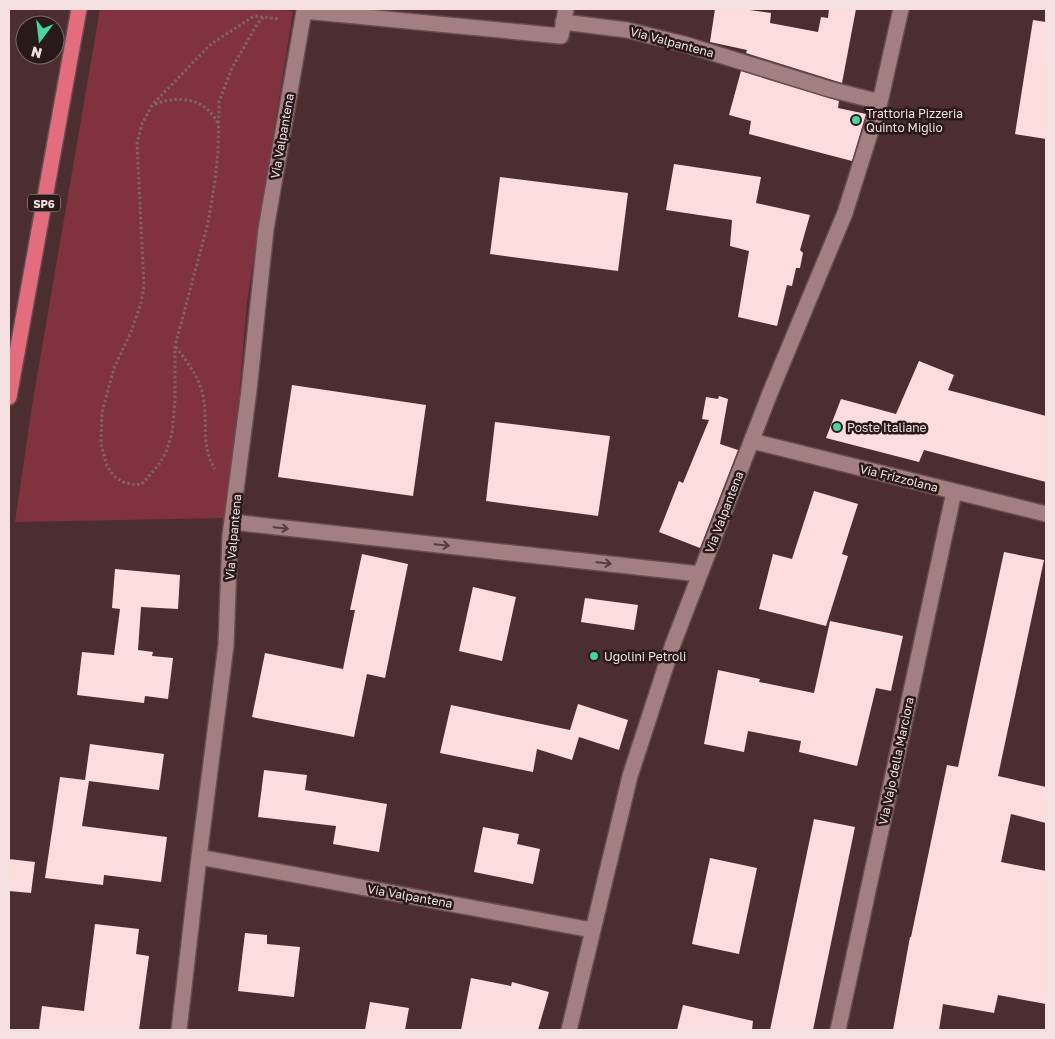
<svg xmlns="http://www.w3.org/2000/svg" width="1055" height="1039" font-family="'Golos Text',sans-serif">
  <rect width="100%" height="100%" fill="#4c2d30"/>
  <path fill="#80333f" d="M 100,9 L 275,9 L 293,11 L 247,302 L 233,467 L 227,518 L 15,522 L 32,406 Z"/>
  <path fill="#fddcde" d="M 715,9 L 742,9 L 771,13 L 770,23 L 818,32 L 821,17 L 828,18 L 829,9 L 856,9 L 842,83 L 746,53 L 747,50 L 710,42 Z
    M 1033,20 L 1046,22 L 1046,139 L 1015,134 Z
    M 741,71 L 839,101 L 838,108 L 866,114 L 852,161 L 749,134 L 751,121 L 729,115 Z
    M 674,164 L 761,177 L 756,203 L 810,215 L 800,250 L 803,253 L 800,268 L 796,268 L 792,286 L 787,285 L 777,326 L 738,317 L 749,251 L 730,246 L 732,220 L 666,210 Z
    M 500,177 L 628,193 L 618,271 L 490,254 Z
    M 919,361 L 954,375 L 948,390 L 1046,416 L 1046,482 L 924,450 L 919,462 L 826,438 L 841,399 L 896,414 Z
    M 292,385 L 426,405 L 413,496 L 278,477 Z
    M 719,396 L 728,399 L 720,444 L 738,450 L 700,548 L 659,532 L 679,481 L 683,483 L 709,420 L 702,419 L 706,397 L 718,399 Z
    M 495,422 L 610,436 L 598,516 L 486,501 Z
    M 814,491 L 858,504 L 842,554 L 848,556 L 826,626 L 759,609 L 773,554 L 792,559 Z
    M 1004,552 L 1044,560 L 998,776 L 1046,787 L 1046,823 L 1011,814 L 1001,862 L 1046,871 L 1046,1004 L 998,995 L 994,1013 L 943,1004 L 939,1030 L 893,1030 L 910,937 L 911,937 L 947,765 L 958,767 Z
    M 362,554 L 408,564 L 385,678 L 367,674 L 354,737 L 252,717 L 265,653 L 343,669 L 355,610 L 350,610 Z
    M 115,569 L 180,575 L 178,609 L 141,607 L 138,650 L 153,652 L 152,656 L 173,658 L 168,699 L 145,696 L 144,703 L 77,695 L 82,652 L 114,655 L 120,609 L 112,608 Z
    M 473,587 L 516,597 L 502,661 L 459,651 Z
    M 585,598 L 638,605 L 634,630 L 581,622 Z
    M 830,621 L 903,636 L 891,691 L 876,688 L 857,766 L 799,752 L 801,741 L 748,731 L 744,752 L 704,744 L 718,670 L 760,679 L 759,682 L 814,693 Z
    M 578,704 L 628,720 L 619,750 L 579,737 L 572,760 L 537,749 L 533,772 L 440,753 L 451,705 L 570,730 Z
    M 90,744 L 164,754 L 159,790 L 89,781 L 82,826 L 167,837 L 161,882 L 104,875 L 103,885 L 45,878 L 60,777 L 85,780 Z
    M 264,770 L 307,775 L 305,790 L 387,804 L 379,852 L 333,844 L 336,826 L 258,817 Z
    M 814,819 L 855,827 L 813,1030 L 770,1030 Z
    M 483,827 L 519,834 L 517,844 L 540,849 L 533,884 L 474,872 Z
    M 710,858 L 757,868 L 739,954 L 692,944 Z
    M 9,859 L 35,862 L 31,893 L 9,891 Z
    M 95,924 L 139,929 L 136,954 L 149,956 L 139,1030 L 39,1030 L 42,1006 L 84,1011 Z
    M 245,933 L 267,935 L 267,944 L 300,947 L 294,997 L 238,991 Z
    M 471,978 L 511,986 L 512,982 L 549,992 L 538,1030 L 461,1030 Z
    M 370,1002 L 409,1008 L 405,1030 L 365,1030 Z
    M 683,1005 L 753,1021 L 752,1030 L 677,1030 Z"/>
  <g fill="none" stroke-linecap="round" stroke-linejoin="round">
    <defs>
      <path id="minor" d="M 566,9 L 561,36 L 304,11 L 266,229 L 249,390 L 230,536 L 226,645 L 199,857 L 592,930
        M 563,22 L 627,30 L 684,44 L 829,89 L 880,102
        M 752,441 L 1046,514
        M 232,522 L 700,574
        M 179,1030 L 199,857
        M 569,1030 L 630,776 L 673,644 L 770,393 L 845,213 L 880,102 L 901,9
        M 838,1030 L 954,492"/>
      <path id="highway" d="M 9,397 L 79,9"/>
    </defs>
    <use href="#minor" stroke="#674d50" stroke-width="18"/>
    <use href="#highway" stroke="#674d50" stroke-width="18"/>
    <path stroke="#7f6365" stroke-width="3" stroke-dasharray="2.5 2.5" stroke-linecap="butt" d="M 263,17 L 256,26 L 232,68 L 219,102 L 218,152 L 215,181 L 208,223 L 175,346 L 175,401 L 172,433 L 167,450 L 160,463 L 142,484 L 135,485 L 123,482 L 114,476 L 107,466 L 101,444 L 102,412 L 114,368 L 131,332 L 141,303 L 144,286 L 137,143 L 142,124 L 152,105 L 211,44 L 254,16 L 280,19
      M 155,104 C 179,95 206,98 218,124
      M 176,347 C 185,359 196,373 201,388 C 210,414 199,445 215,469"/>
    <use href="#minor" stroke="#a47f81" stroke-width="15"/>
    <use href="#highway" stroke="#e36d7d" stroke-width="15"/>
  </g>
  <defs><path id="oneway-shaft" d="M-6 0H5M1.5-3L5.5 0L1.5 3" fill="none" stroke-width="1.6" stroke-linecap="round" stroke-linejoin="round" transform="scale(1.25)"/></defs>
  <g stroke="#533d3f">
    <use href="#oneway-shaft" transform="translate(281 528) rotate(6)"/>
    <use href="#oneway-shaft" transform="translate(442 545) rotate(6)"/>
    <use href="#oneway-shaft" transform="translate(604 563) rotate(6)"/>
  </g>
  <g fill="#47d49e" stroke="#281a1b" stroke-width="2">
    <circle cx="856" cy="120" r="5"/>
    <circle cx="837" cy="427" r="5"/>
    <circle cx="594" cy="656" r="5"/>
  </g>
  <g text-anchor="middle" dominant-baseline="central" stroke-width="5" stroke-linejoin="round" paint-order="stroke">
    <rect fill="#281a1b" stroke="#b8a5a6" stroke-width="1" x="28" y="194.5" width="32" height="17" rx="4"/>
    <g font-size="11" font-weight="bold" fill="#f5e0e1">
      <text x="44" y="203">SP6</text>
    </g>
    <g font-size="12" fill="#f5e0e1" stroke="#281a1b">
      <text transform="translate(672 42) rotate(15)">Via Valpantena</text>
      <text transform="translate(282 136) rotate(-80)">Via Valpantena</text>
      <text transform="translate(899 478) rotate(14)">Via Frizzolana</text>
      <text transform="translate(724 512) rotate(-69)">Via Valpantena</text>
      <text transform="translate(233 537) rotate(-85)">Via Valpantena</text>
      <text transform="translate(896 761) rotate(-78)">Via Vajo della Marciora</text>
      <text transform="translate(410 896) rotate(10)">Via Valpantena</text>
    </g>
    <g font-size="12" fill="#f5e0e1" stroke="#281a1b" text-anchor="start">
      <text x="866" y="113">Trattoria Pizzeria<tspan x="866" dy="14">Quinto Miglio</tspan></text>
      <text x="847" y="427">Poste Italiane</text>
      <text x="604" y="656">Ugolini Petroli</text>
    </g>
  </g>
  <rect width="1055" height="1039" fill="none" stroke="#f5e0e1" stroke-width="20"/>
  <g transform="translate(40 40) rotate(195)"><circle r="24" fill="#281a1b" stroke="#7a696a"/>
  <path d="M0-4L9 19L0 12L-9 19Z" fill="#47d49e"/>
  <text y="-8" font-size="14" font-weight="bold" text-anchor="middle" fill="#f5e0e1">N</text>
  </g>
</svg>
